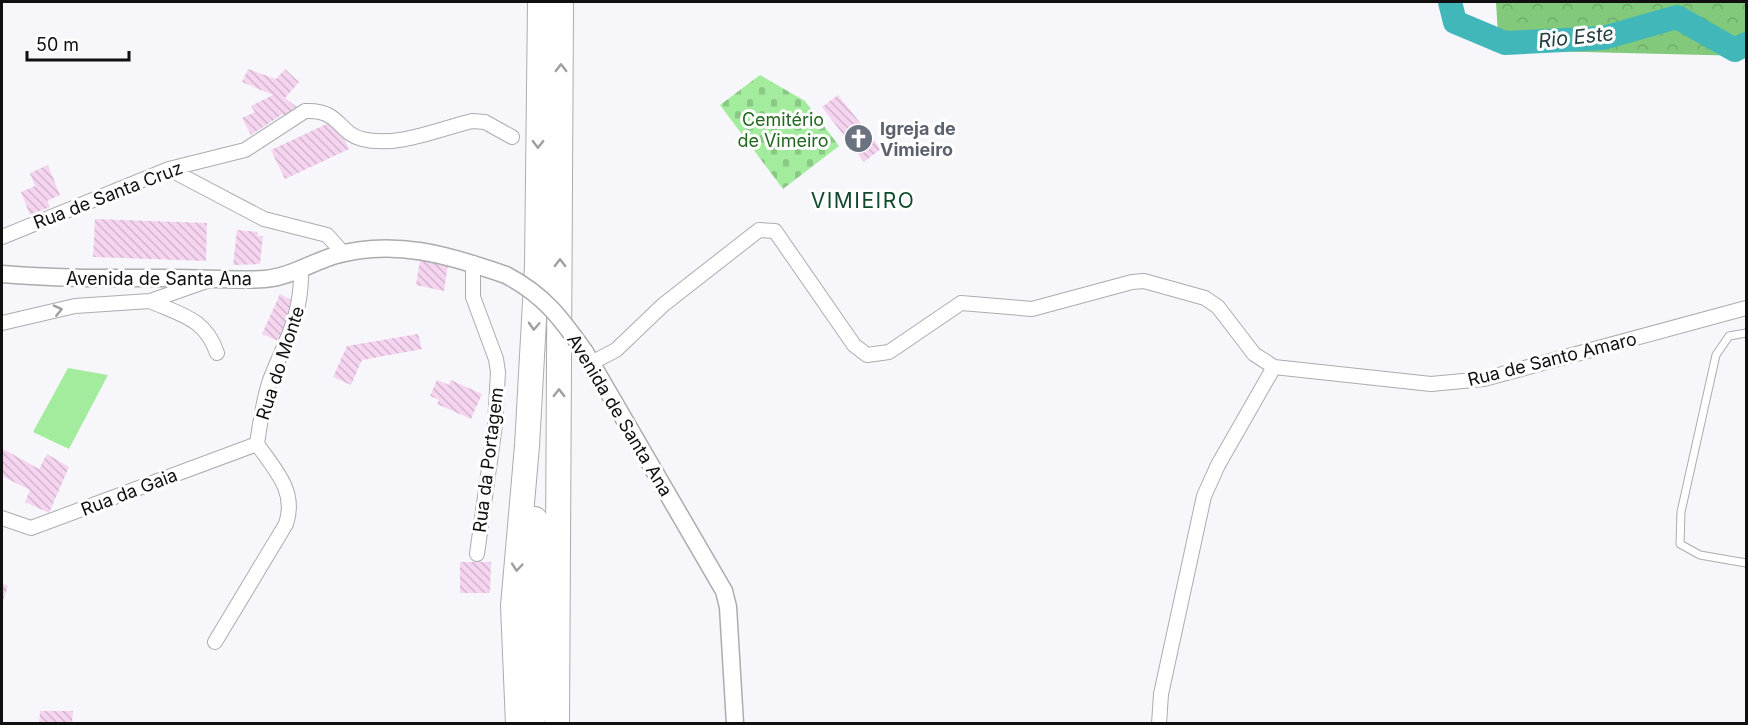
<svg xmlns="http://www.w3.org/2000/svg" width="1748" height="725" font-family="Inter,sans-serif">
  <defs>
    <pattern id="forest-crowns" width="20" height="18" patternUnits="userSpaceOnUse" patternTransform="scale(1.5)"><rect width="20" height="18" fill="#82c97c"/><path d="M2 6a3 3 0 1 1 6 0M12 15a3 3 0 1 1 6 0" fill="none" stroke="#6fac6a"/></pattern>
    <pattern id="cemetery-stones" width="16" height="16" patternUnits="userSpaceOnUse" patternTransform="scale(1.5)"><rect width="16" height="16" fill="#a3eb9d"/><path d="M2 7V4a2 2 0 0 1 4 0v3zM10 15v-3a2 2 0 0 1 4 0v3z" fill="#8bc886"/></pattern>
    <pattern id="building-back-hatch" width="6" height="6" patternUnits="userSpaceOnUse" patternTransform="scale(1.5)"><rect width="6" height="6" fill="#f5d4f0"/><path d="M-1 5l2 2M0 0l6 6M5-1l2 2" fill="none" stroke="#d1b5cd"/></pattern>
  </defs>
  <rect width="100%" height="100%" fill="#f7f7fb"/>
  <path fill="url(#forest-crowns)" d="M 1496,2 L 1746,2 L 1746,56 L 1499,50 Z"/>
  <path fill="url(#cemetery-stones)" d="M 760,75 L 805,101 L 839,146 L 783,189 L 720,105 Z"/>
  <path fill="#a3eb9d" d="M 68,368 L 108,375 L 69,449 L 33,432 Z"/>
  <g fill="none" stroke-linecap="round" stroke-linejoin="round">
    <path stroke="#41b7ba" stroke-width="24" d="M 1450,2 L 1455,22 L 1505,43 L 1603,38 L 1677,17 L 1735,50 L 1746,44"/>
  </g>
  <path fill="url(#building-back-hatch)" d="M 248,69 L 276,79 L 285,69 L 299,82 L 285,98 L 298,108 L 285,118 L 283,114 L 251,135 L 242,118 L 255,112 L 251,106 L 273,95 L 242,82 Z
    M 838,95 L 881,149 L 864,162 L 822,107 Z
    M 335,120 L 349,149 L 285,179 L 271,150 Z
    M 48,165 L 60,195 L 47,201 L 50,207 L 30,215 L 21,192 L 35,186 L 30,173 Z
    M 95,219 L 207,223 L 206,261 L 93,257 Z
    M 237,230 L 258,232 L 258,236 L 263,236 L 260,264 L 233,265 Z
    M 420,260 L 448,264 L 444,291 L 416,285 Z
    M 280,294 L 295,302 L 278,341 L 262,334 Z
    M 418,334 L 422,349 L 362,360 L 351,385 L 333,377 L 347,346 Z
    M 437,380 L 449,385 L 451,380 L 482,394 L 471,419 L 437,404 L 439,400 L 430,396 Z
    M 3,449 L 39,469 L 47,454 L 69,467 L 49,513 L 25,502 L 30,490 L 2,476 Z
    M 460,562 L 491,562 L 490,593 L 460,593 Z
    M 2,583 L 8,586 L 2,604 Z
    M 40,711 L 73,711 L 72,724 L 39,724 Z"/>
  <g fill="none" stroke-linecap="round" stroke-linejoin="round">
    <defs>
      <path id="service" d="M 1746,333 L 1729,336 L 1716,355 L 1681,512 L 1680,544 L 1700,555 L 1746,563"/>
      <path id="minor" d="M 169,169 L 264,219 L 327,235 L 344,254
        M 2,237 L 169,169 L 245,150 L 305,111 C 340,109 338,133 362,139 C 396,148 439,129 472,121 L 485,122 L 512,137
        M 473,263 L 473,297 L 496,359 L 498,372 L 495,425 L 477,554
        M 150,301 C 181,315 205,318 217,353
        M 2,323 L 75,306 L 150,301 L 207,281
        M 593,362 L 616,350 L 663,305 L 759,230 L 775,231 L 854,345 L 867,355 L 889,352 L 961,303 L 1032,309 L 1132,282 L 1144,281 L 1205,298 L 1218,307 L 1254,354 L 1274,367 L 1431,384 L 1484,379 L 1746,308
        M 2,518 L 31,528 L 257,444
        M 215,642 L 286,524 C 297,491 275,470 257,444 C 260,423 263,401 270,380 C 286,339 302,316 301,270
        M 1159,724 L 1161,694 L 1204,496 L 1218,465 L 1274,367"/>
      <path id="tertiary" d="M 2,274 C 59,279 116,278 174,278 C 204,278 235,281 265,279 C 289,277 311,263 333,256 C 393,238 449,255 506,275
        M 585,352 L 724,591 L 728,607 L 735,724"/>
      <path id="motorway" d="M 533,719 L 535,519
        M 518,724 L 513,606 L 527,446 L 537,266 L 540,2
        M 557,724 L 561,2"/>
    </defs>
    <use href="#service" stroke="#abacaf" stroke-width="9"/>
    <use href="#minor" stroke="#abacaf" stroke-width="16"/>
    <use href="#tertiary" stroke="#abacaf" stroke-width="19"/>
    <use href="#motorway" stroke="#abacaf" stroke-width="26"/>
    <use href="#service" stroke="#fff" stroke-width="7"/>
    <use href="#minor" stroke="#fff" stroke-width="14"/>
    <use href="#tertiary" stroke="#fff" stroke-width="16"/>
    <use href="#motorway" stroke="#fff" stroke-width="24"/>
    <defs>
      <path id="tertiary-bridge" d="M 506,275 C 544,295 560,317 585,352"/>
    </defs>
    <use href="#tertiary-bridge" stroke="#abacaf" stroke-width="19" stroke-linecap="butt"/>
    <use href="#tertiary-bridge" stroke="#fff" stroke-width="16"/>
  </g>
  <defs><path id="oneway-chevron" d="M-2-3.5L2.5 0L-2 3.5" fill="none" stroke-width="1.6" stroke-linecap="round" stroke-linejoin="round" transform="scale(1.5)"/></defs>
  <g stroke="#9f9fa0">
    <use href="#oneway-chevron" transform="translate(561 68) rotate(-90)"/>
    <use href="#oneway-chevron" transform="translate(538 144) rotate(91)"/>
    <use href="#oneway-chevron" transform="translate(560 263) rotate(-90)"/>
    <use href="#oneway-chevron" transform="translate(58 310) rotate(-13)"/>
    <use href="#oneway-chevron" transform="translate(534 326) rotate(93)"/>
    <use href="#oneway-chevron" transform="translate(559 393) rotate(-90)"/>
    <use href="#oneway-chevron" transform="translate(517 567) rotate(95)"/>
  </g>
  <defs>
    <symbol id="church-disc" viewBox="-11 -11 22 22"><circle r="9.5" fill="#6b7280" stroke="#fff"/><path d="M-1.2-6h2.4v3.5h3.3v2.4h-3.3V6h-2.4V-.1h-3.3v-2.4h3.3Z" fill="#fff"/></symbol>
  </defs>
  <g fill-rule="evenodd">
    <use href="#church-disc" x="842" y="122" width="33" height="33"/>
  </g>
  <g text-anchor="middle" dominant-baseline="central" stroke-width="6" stroke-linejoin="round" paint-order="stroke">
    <g font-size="18" fill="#21671e" stroke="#fff">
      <text x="783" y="119">Cemitério<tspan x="783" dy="21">de Vimeiro</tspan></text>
    </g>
    <g font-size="18" font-weight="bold" fill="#5b616d" stroke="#fff" text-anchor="start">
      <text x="880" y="128">Igreja de<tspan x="880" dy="21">Vimieiro</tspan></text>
    </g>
    <g font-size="18" fill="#101011" stroke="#fff">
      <text transform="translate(108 195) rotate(-21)">Rua de Santa Cruz</text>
      <text x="159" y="278">Avenida de Santa Ana</text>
      <text transform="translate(1552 359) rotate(-14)">Rua de Santo Amaro</text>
      <text transform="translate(280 363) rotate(-72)">Rua do Monte</text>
      <text transform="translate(620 415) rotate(59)">Avenida de Santa Ana</text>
      <text transform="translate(488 460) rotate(-83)">Rua da Portagem</text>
      <text transform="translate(129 492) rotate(-21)">Rua da Gaia</text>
    </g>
    <g font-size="20" font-style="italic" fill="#253f40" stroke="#fff">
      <text transform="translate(1576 37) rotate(-6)">Rio Este</text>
    </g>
    <g font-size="21" letter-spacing="1.5" fill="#0f4a2b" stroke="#fff">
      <text x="863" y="200">VIMIEIRO</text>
    </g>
  </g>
  <rect width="1748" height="725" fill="none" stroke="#101011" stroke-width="6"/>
  <path d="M27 51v9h102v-9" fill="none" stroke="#101011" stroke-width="3"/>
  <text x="36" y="51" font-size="18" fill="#101011" stroke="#ffffff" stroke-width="4.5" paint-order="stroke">50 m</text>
</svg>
